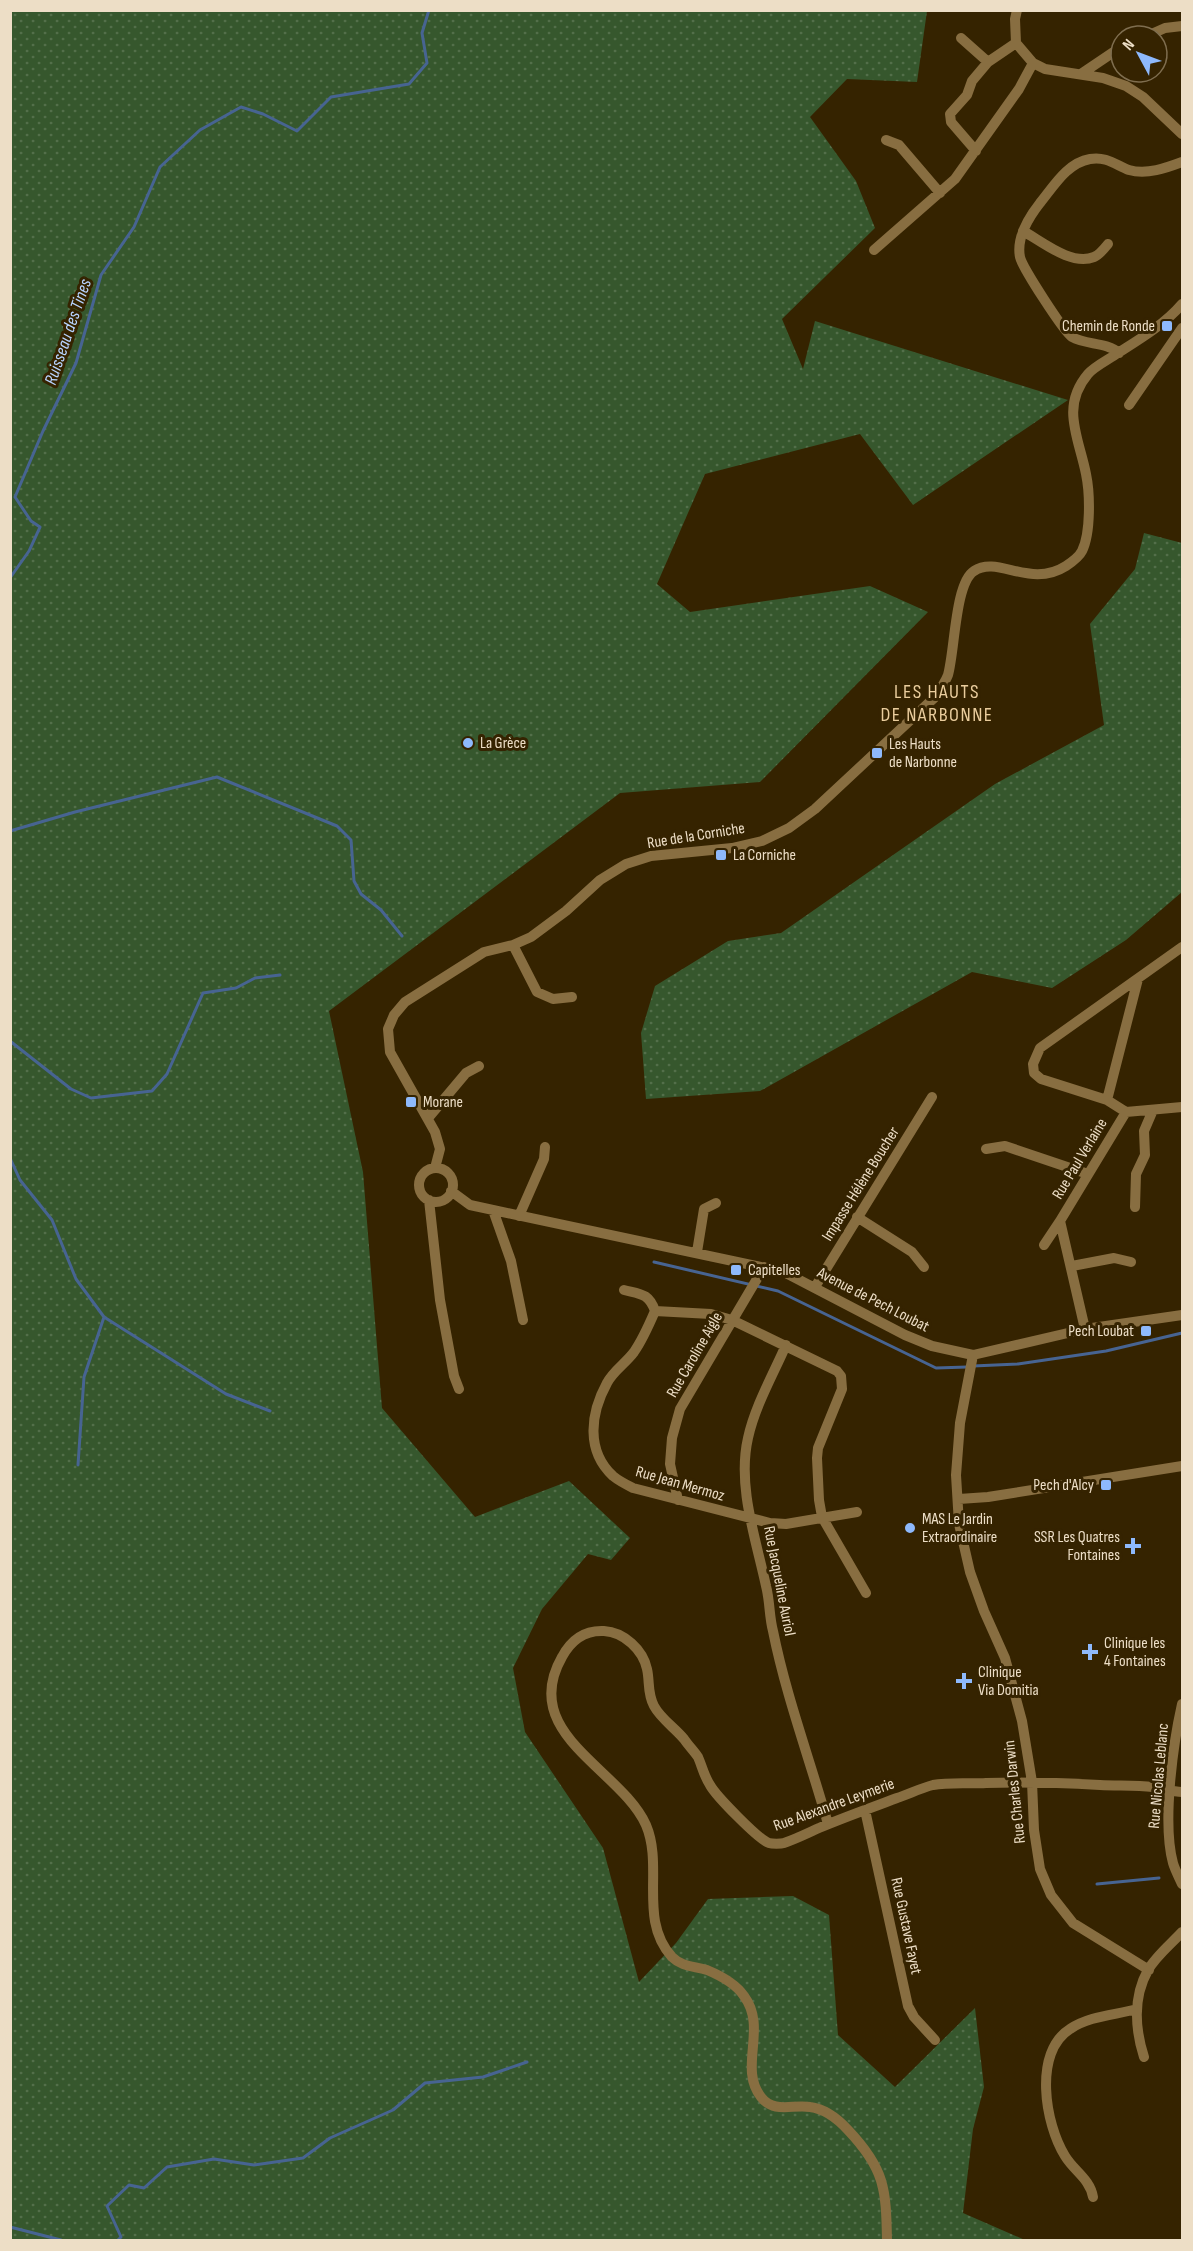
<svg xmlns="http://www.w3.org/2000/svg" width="1193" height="2251" font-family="'Sofia Sans Condensed',sans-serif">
  <defs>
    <pattern id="grass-dots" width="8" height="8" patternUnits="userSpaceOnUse" patternTransform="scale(1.5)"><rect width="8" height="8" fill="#36572d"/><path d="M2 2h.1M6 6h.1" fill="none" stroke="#536f4a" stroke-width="1.8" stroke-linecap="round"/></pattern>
  </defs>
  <rect width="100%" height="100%" fill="#352300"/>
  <path fill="url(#grass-dots)" d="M 11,11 L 927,11 L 917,82 L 847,79 L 810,117 L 856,181 L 875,228 L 782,319 L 803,369 L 815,321 L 1068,400 L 913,505 L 860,434 L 705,474 L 657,584 L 690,612 L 870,586 L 928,612 L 760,782 L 620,793 L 329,1011 L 363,1172 L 382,1408 L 475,1517 L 569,1481 L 630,1538 L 611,1560 L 588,1554 L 542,1609 L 513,1668 L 525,1732 L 603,1848 L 639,1982 L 676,1943 L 708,1899 L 793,1896 L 829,1915 L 838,2035 L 895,2087 L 975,2008 L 984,2087 L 973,2129 L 963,2213 L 1025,2240 L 11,2240 Z
    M 1144,533 L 1182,543 L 1182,892 L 1126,940 L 1052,988 L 972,972 L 760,1091 L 646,1099 L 641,1033 L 655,986 L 728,941 L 781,933 L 995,784 L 1104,725 L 1090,624 L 1135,569 Z"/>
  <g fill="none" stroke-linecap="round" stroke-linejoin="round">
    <path stroke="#476492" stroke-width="3" d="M 10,578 L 29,551 L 40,527 L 31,521 L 15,497 L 43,431 L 76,363 L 101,275 L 134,227 L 160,167 L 200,130 L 241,107 L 263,114 L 297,131 L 331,97 L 409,84 L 427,63 L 422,33 L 429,10
      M 10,831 L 75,812 L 217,777 L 337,826 L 351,840 L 354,881 L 361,894 L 381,910 L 402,936
      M 10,1041 L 71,1089 L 91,1098 L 152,1091 L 167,1074 L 203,993 L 236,988 L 255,978 L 280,975
      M 10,1158 L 20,1180 L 52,1220 L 76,1279 L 104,1317 L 226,1394 L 270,1411
      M 654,1262 L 778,1291 L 936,1368 L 967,1367
      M 973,1366 L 1018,1364 L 1106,1351 L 1182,1333
      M 78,1465 L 84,1377 L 104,1317
      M 1097,1884 L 1159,1878
      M 10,2227 L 61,2240
      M 118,2240 L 121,2237 L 107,2206 L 129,2185 L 144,2188 L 167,2167 L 214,2159 L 254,2165 L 303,2158 L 330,2138 L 393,2110 L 425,2083 L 483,2077 L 527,2062"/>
    <path stroke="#886e41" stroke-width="10" d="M 1017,10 L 1015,19 L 1016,43 L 1033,63 L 1045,69 L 1103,78 L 1126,86 L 1143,97 L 1182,134
      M 1147,36 L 1165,28 L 1182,26
      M 961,38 L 988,62
      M 1081,74 L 1121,47
      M 886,140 L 899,145 L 940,193
      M 976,151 L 951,122 L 950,114 L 967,95 L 972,81 L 988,62 L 1016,43
      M 1023,231 C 1043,242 1071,266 1094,257 C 1099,255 1104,249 1108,244
      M 874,250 L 955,179 L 1019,89 L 1033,63
      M 1119,353 C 1107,342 1086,345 1072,337 C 1064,332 1022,267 1020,257 C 1016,237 1029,217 1040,203 C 1054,186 1067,163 1090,159 C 1106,156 1116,165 1129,170 C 1147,175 1166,168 1182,162
      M 1129,405 L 1182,328
      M 513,945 L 537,992 L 553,999 L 572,997
      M 1107,1100 L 1138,979
      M 1126,1112 L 1107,1100 L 1041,1079 L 1034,1073 L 1033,1064 L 1040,1048 L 1182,947
      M 1126,1112 L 1182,1107
      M 429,1117 L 466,1073 L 479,1066
      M 986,1149 L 1005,1146 L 1088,1174
      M 435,1168 L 440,1149 L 435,1132 L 390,1052 L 388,1029 L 394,1015 L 405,1002 L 484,952 L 513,945 L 531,937 L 566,911 L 600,880 L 626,864 L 651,856 L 732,848 L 762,841 L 789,828 L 815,809 L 934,698 C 939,691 945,683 948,675 C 955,650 955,583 974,571 C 998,555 1030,589 1066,566 C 1072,562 1079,557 1082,551 C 1091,533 1090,493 1086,474 C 1079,438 1060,407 1088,374 C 1095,366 1108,360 1118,353 C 1140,339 1165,324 1182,304
      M419 1185a17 17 0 1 1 34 0a17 17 0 1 1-34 0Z
      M 451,1191 L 470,1205 L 784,1272 L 905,1335 L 932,1346 L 973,1355 L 1085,1329 L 1182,1315
      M 429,1200 L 440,1300 L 454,1376 L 459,1389
      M 1135,1207 L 1136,1174 L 1145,1155 L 1144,1131 L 1153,1110
      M 493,1210 L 511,1261 L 523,1320
      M 519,1216 L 544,1159 L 545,1147
      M 857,1217 L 912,1252 L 924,1267
      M 1044,1245 L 1060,1221
      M 697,1252 L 704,1209 L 716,1203
      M 1072,1266 L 1114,1258 L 1131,1262
      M 815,1287 L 932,1097
      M 624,1290 C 640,1294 649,1293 655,1311 C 649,1325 643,1339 634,1352 C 626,1363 613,1371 607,1383 C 590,1414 586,1451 613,1476 C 619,1481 627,1485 633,1488 L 770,1523 L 786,1524 L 857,1512
      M 655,1311 L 711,1314 L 732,1320 L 837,1371 L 841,1376 L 842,1389 L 818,1448 L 817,1458 L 819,1500 L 822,1517 L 866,1593
      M 1085,1329 L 1060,1221 L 1126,1112
      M 786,1345 C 773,1375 755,1406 748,1438 C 737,1486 756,1539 766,1586 C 770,1601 769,1616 773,1631 C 786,1696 810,1760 828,1824
      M 973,1355 L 960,1423 L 956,1475 L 959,1524 L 970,1572 L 984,1611 L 1005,1658 L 1022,1721 L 1032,1782 L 1034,1830 L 1040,1869 L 1051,1895 L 1073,1923 L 1149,1970
      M 959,1499 L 988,1497 L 1182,1466
      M 678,1500 L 670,1464 L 672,1438 L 680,1409 L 764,1267
      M 1182,1704 C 1173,1744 1162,1823 1173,1863 C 1175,1870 1179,1877 1182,1884
      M 865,1810 L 908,2006 L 914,2017 L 935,2040
      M 1144,2057 C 1135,2029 1133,1997 1148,1970 C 1156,1956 1171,1944 1182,1932
      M 1093,2197 C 1090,2179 1074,2171 1065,2156 C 1045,2124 1033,2052 1070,2029 C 1089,2016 1115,2015 1137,2009
      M 887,2240 C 886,2189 885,2169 848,2130 C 838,2119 826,2109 810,2107 C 793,2104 774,2114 761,2097 C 738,2068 768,2028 744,1996 C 736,1984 719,1975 707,1970 C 694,1966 682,1967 672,1957 C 638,1920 664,1867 646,1825 C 621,1769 518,1734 562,1657 C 571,1640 584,1630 604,1631 C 624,1632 643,1650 647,1669 C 650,1682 647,1693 654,1706 C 661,1719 675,1728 684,1739 C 688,1745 694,1751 698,1757 C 702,1766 704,1776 710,1785 C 716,1796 759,1840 769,1843 C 772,1844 781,1844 784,1843 C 796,1839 808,1833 819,1828 C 845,1817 871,1808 897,1798 C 909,1794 921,1788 933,1785 C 949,1782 969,1784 986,1783 C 1024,1782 1062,1783 1100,1785 C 1117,1786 1135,1785 1153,1787 C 1163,1788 1172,1792 1182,1792"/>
  </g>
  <g fill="#8eb9fc" stroke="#352300" stroke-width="2">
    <rect x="1161" y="320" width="12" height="12" rx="3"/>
    <circle cx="468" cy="743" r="6"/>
    <rect x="871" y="747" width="12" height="12" rx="3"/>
    <rect x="715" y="849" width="12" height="12" rx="3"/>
    <rect x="405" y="1096" width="12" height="12" rx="3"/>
    <rect x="730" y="1264" width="12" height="12" rx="3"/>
    <rect x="1140" y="1325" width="12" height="12" rx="3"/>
    <rect x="1100" y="1479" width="12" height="12" rx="3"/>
    <circle cx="910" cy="1528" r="6"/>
    <path d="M1130 1537h6v6h6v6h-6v6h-6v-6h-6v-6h6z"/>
    <path d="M1087 1643h6v6h6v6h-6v6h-6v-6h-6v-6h6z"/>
    <path d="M961 1672h6v6h6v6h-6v6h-6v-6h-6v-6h6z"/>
  </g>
  <g text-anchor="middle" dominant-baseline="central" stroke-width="6" stroke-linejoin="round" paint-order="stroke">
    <g font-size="16" fill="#eddec6" stroke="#352300" text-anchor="start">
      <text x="1155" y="326" text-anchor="end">Chemin de Ronde</text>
      <text x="480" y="743">La Grèce</text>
      <text x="889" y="744">Les Hauts<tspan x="889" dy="18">de Narbonne</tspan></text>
      <text x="733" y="855">La Corniche</text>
      <text x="423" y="1102">Morane</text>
      <text x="748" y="1270">Capitelles</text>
      <text x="1134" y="1331" text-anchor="end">Pech Loubat</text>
      <text x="1094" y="1485" text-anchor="end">Pech d'Alcy</text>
      <text x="922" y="1519">MAS Le Jardin<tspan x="922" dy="18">Extraordinaire</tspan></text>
      <text x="1120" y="1537" text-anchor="end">SSR Les Quatres<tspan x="1120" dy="18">Fontaines</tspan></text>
      <text x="1104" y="1643">Clinique les<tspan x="1104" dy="18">4 Fontaines</tspan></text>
      <text x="978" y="1672">Clinique<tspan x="978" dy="18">Via Domitia</tspan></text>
    </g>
    <g font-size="16" fill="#eddec6" stroke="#352300">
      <text transform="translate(696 836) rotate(-9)">Rue de la Corniche</text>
      <text transform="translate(1080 1159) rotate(-59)">Rue Paul Verlaine</text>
      <text transform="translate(861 1184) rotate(-58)">Impasse Hélène Boucher</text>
      <text transform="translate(873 1300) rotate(27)">Avenue de Pech Loubat</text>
      <text transform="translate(695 1355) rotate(-60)">Rue Caroline Aigle</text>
      <text transform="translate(680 1484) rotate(16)">Rue Jean Mermoz</text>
      <text transform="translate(779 1581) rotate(79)">Rue Jacqueline Auriol</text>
      <text transform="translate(1159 1776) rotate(-85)">Rue Nicolas Leblanc</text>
      <text transform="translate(1015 1792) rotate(-96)">Rue Charles Darwin</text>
      <text transform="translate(834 1805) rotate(-20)">Rue Alexandre Leymerie</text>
      <text transform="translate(906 1926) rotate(78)">Rue Gustave Fayet</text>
    </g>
    <g font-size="18" font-style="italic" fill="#b8d4ff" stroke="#352300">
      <text transform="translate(68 332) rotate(-71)">Ruisseau des Tines</text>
    </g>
    <g font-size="20" letter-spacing="1.5" fill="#eacd9d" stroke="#352300">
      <text x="937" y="692">LES HAUTS<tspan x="937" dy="23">DE NARBONNE</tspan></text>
    </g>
  </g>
  <rect width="1193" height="2251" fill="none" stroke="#eddec6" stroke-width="24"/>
  <g transform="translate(1139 54) rotate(311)"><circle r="28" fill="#352300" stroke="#7f6e4f" stroke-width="1.5"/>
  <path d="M0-4.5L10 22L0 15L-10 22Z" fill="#8eb9fc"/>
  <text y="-9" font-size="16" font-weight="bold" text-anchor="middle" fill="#eddec6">N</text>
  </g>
</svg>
